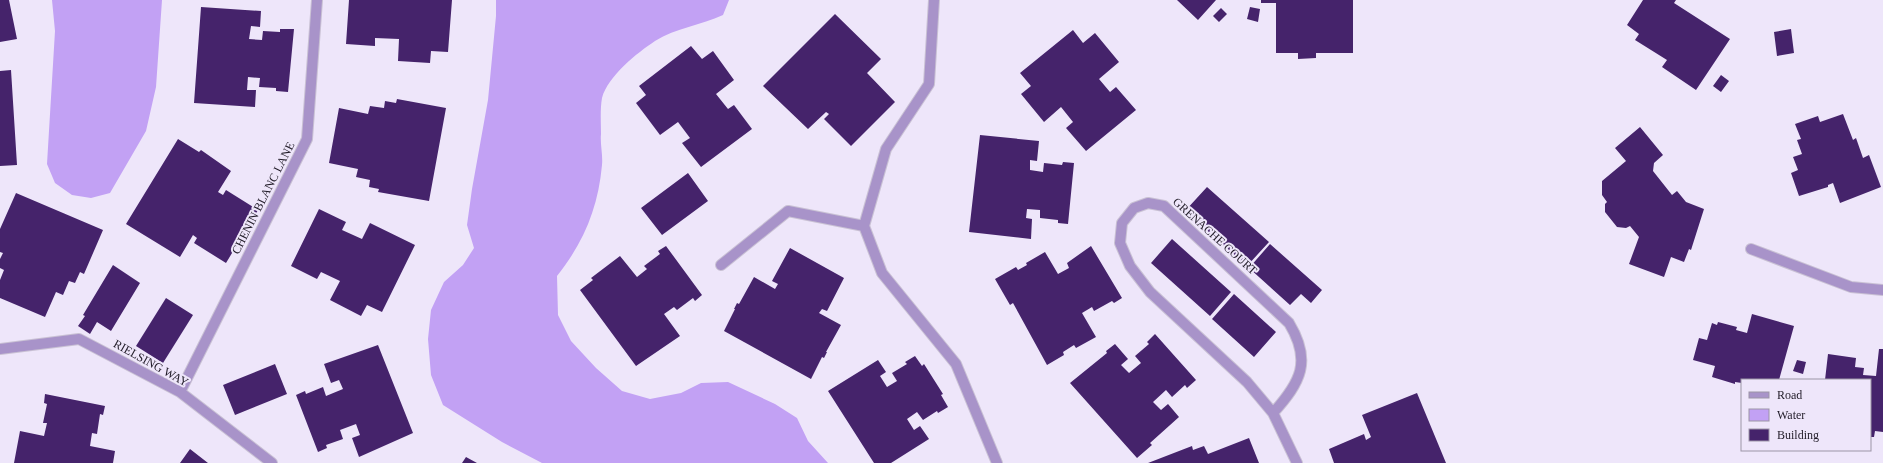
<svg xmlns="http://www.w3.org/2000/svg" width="1883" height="463" font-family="'Times New Roman',serif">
  <rect width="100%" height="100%" fill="#eee6fa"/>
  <path fill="#c2a1f4" d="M 52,0 L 162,0 L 156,87 L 146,131 L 110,193 L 91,198 L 72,195 L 55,183 L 47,164 L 55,31 Z
    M 496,0 L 729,0 L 723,15 C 701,25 676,28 655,41 C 637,53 608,76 602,98 C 600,109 601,124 601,134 C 600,144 603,155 602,165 C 598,208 584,242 557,276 L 558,315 L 571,341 L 596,368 L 622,391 L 650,399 L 681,393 L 701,383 L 728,382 L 775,404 L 797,418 L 808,441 L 828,463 L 542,463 L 502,442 L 443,405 L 431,375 L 428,339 L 431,310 L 444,282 L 463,265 L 474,248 L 467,225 L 472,189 L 488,100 L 496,16 Z"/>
  <path fill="#45236b" d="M 0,0 L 9,0 L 17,39 L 0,42 Z
    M 349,0 L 452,0 L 448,52 L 431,51 L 430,63 L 398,61 L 399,39 L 375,38 L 375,46 L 346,44 Z
    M 1177,0 L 1216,0 L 1198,20 Z
    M 1261,0 L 1353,0 L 1353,53 L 1316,53 L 1316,58 L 1298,59 L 1298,53 L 1276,53 L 1276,3 L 1261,3 Z
    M 1643,0 L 1676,0 L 1674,3 L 1730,39 L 1696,90 L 1662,67 L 1667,60 L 1635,40 L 1639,34 L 1627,25 Z
    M 201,7 L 261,11 L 260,27 L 251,26 L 249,39 L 262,40 L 263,31 L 280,32 L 280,29 L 294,29 L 288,92 L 276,91 L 276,88 L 259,87 L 260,78 L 248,77 L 247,90 L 256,90 L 255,107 L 194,103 Z
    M 1250,7 L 1260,9 L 1258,22 L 1247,19 Z
    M 1221,8 L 1227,14 L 1219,22 L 1213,16 Z
    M 835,14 L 881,59 L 867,73 L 895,102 L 851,146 L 824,119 L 829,114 L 826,112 L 808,129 L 763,86 Z
    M 1791,29 L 1794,53 L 1777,56 L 1774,32 Z
    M 1073,30 L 1083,43 L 1095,33 L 1119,62 L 1099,79 L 1110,92 L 1116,87 L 1136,110 L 1086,151 L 1066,128 L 1073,122 L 1061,107 L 1044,122 L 1021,94 L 1031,86 L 1020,73 Z
    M 691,46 L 702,59 L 713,51 L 734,80 L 716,94 L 728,109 L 734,105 L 752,129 L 701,167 L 682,143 L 690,138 L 678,122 L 660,135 L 636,103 L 646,95 L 639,86 Z
    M 11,70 L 17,165 L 0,166 L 0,71 Z
    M 1721,75 L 1729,81 L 1721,92 L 1713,86 Z
    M 397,99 L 446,108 L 429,201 L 378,192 L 379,189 L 369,187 L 370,180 L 356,177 L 358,169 L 329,163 L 339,108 L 368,114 L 370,106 L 384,108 L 385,101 L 396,103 Z
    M 1843,114 L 1853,140 L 1856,138 L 1863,158 L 1869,155 L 1881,187 L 1840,203 L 1833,183 L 1828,185 L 1828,187 L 1799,196 L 1791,173 L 1798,170 L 1793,157 L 1802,154 L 1797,140 L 1801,139 L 1795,124 L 1818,116 L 1820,122 Z
    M 1640,127 L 1663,155 L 1654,163 L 1653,171 L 1672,195 L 1677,191 L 1686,202 L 1704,209 L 1691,250 L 1689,249 L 1684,262 L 1671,257 L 1664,277 L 1629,264 L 1639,237 L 1630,226 L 1626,228 L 1617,227 L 1605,212 L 1605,204 L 1607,202 L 1602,195 L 1602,181 L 1626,161 L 1615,148 Z
    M 980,135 L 1039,141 L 1037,161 L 1030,160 L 1030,170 L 1043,172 L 1044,163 L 1062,165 L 1063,162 L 1074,163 L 1068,224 L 1058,223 L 1058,220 L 1040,218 L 1040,210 L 1027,209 L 1026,218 L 1032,219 L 1031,239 L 969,232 Z
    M 178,139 L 199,152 L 201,150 L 231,171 L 218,192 L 223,195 L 226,190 L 258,210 L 226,263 L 194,243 L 197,238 L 193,235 L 180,257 L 126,224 Z
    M 688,173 L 708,201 L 662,235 L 641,208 Z
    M 1207,187 L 1269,242 L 1247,266 L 1185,211 Z
    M 16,193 L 103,230 L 84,274 L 80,272 L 75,283 L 69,281 L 63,295 L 56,292 L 45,317 L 0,298 L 0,280 L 4,270 L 0,268 L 0,259 L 3,253 L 0,252 L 0,229 Z
    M 319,209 L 346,222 L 342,230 L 362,239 L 370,223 L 415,245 L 382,312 L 367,305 L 361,316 L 330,300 L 340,281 L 321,272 L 317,279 L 291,266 Z
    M 1172,239 L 1231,292 L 1210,316 L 1151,263 Z
    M 1270,244 L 1322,290 L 1311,303 L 1301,294 L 1290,305 L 1249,268 Z
    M 666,246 L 702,295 L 695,301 L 693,298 L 677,310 L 674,307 L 664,314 L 680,336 L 636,366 L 580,290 L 593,280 L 591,278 L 620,256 L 637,277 L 647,269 L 644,266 L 660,254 L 658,251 Z
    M 1091,246 L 1122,298 L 1114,303 L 1112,301 L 1094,311 L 1092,307 L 1082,313 L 1096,337 L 1076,348 L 1074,345 L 1063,352 L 1064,355 L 1047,365 L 1013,303 L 1010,305 L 995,279 L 1016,267 L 1018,270 L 1027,265 L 1026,263 L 1045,252 L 1058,274 L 1069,268 L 1067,263 Z
    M 790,248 L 844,278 L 827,311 L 822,309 L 819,313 L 841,325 L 826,352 L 827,352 L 824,358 L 822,357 L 811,379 L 724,331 L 735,309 L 734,309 L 737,303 L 739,304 L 754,277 L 775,289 L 778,284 L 772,281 Z
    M 113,265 L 140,283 L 111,331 L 97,322 L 90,334 L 78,326 L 85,316 L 83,315 Z
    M 1234,294 L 1276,332 L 1254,357 L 1212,319 Z
    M 166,298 L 193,315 L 163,363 L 136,346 Z
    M 1752,314 L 1794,326 L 1779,380 L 1742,380 L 1742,383 L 1735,382 L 1735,384 L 1712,377 L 1715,366 L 1693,360 L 1699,338 L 1707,340 L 1712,323 L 1717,325 L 1718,322 L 1737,327 L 1736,330 L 1747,333 Z
    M 1155,334 L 1196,380 L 1187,388 L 1185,385 L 1172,397 L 1166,390 L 1153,402 L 1161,410 L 1168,404 L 1179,417 L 1150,443 L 1152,445 L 1137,458 L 1070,383 L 1107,353 L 1106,351 L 1115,344 L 1128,359 L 1121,365 L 1129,373 L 1141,363 L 1135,356 L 1149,344 L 1147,342 Z
    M 378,345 L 413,433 L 359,457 L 352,438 L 360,435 L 356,424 L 340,430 L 343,439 L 326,445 L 327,448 L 318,452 L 296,395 L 305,391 L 306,394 L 323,387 L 326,396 L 343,389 L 339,380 L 331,383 L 324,364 Z
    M 1879,349 L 1883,349 L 1883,432 L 1875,431 L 1874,437 L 1870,437 L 1870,380 L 1825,380 L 1828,354 L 1856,358 L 1855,367 L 1864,368 L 1863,375 L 1876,376 Z
    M 915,356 L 922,366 L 924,364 L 943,394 L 941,395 L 948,407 L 938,413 L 937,411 L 923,420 L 917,412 L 907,419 L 914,430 L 920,426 L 929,439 L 891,463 L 874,463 L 828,391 L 878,360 L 886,372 L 880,376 L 887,387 L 897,381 L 892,373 L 907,364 L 905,362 Z
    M 1797,360 L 1806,362 L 1803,374 L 1793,371 Z
    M 275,364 L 287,394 L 235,415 L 223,385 Z
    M 1417,393 L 1446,463 L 1334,463 L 1329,449 L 1364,434 L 1366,440 L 1371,437 L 1362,415 Z
    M 45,394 L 105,406 L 103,415 L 100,414 L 97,434 L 92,433 L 90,446 L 115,451 L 113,463 L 14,463 L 20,431 L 44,436 L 47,423 L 43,423 L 47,404 L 44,403 Z
    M 1249,438 L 1259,463 L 1148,463 L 1192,446 L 1193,450 L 1204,446 L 1208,454 Z
    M 190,449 L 208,463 L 180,463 Z
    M 466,457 L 477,463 L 462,463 Z"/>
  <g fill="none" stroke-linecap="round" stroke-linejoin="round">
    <defs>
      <path id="service" d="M 934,0 L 929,84 L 886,149 L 864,226 L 882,273 L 956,364 L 997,463
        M 721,265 L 788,211 L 864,226
        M 0,349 L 79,339 L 180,392 L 272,463
        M 180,392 L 307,139 L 317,0
        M 1273,413 C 1301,382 1312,361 1289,323 L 1164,206 L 1148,203 L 1134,208 L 1122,223 L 1120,243 L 1130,266 L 1150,292 L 1247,382 L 1273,413 L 1297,463"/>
      <path id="minor" d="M 1751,249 L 1851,287 L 1883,290"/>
    </defs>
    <use href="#service" stroke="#c9c1d4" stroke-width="12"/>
    <use href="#minor" stroke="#c9c1d4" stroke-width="12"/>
    <use href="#service" stroke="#a893c9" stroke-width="10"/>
    <use href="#minor" stroke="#a893c9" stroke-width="10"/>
  </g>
  <g text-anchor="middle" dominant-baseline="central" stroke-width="4" stroke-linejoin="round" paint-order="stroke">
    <g font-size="12" fill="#201b27" stroke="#eee6fa">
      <text transform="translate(263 198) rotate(-63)">CHENIN BLANC LANE</text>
      <text transform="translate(1215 236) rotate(42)">GRENACHE COURT</text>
      <text transform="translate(151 363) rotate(29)">RIELSING WAY</text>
    </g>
  </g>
  <rect x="1741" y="379" width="130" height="72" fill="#eee6fa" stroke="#9c95a6"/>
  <rect x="1749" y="392" width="20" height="6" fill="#a893c9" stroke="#9c95a6"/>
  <text x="1777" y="399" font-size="12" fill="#201b27">Road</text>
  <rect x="1749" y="409" width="20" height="12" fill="#c2a1f4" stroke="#9c95a6"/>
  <text x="1777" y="419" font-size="12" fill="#201b27">Water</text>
  <rect x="1749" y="429" width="20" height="12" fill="#45236b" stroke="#9c95a6"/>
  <text x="1777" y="439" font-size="12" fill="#201b27">Building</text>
</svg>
